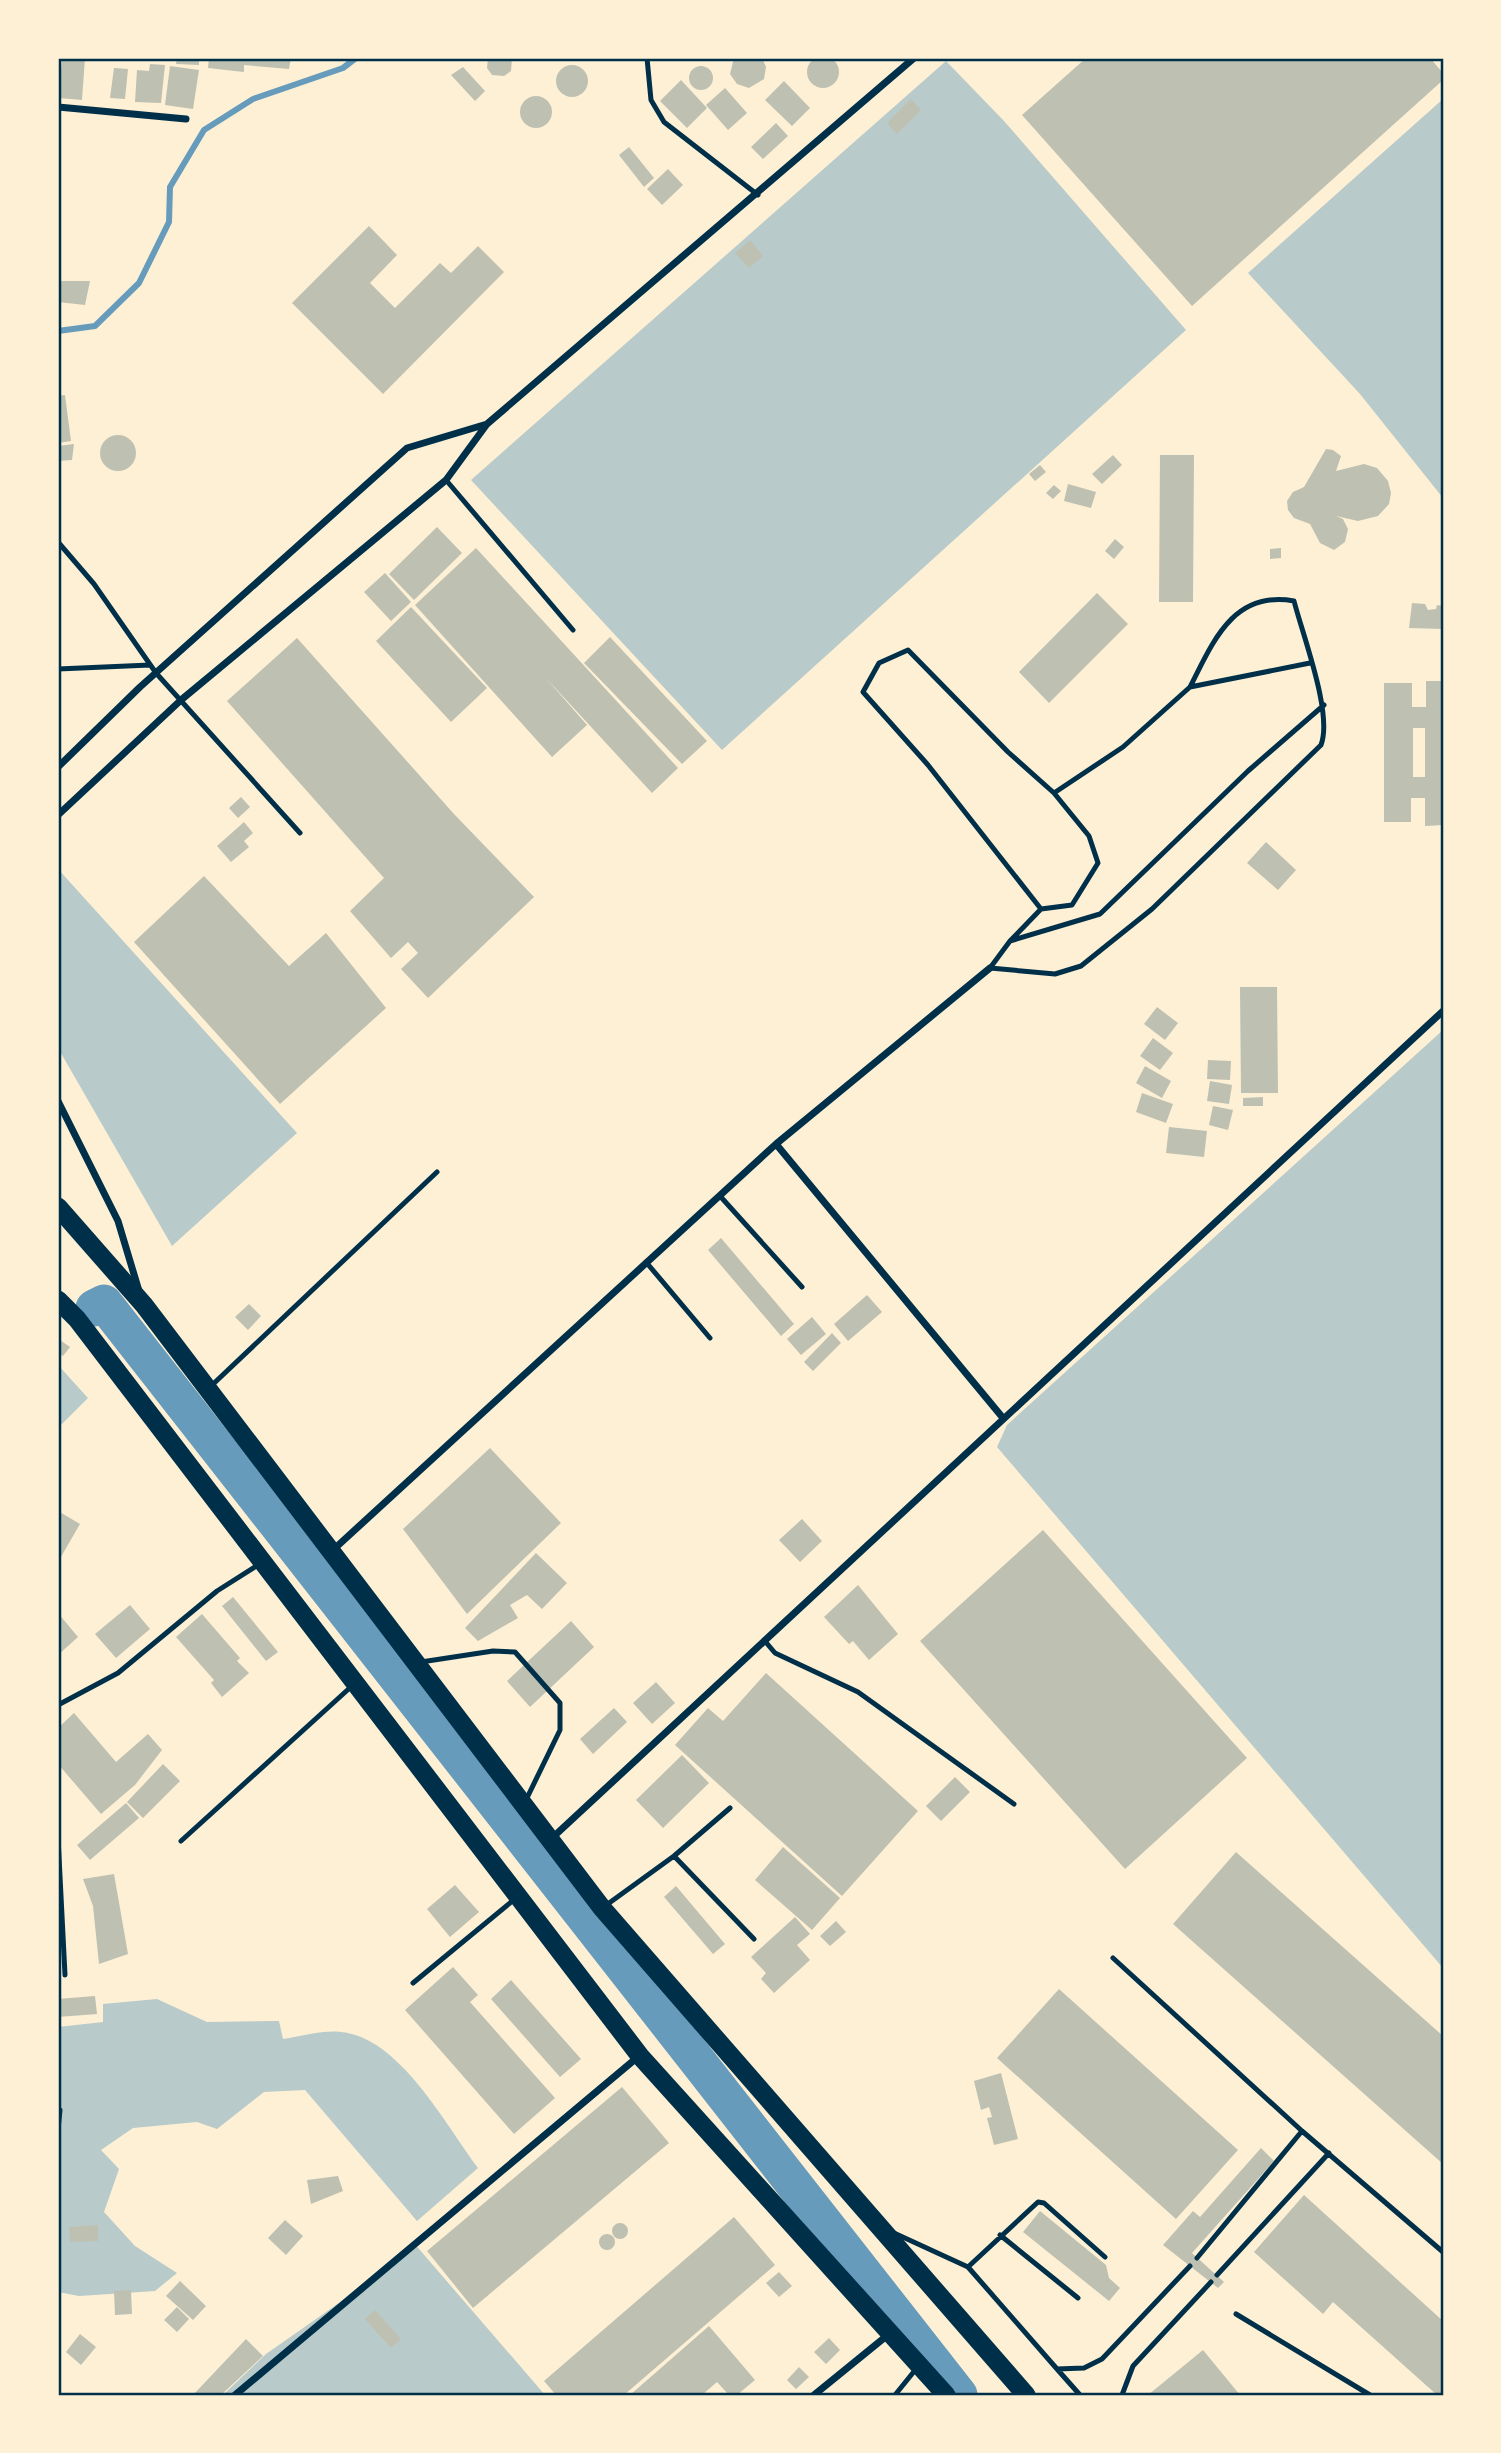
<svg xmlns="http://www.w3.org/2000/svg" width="1501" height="2453" font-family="'Space Grotesk',sans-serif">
  <rect width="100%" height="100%" fill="#fdf0d5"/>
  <path fill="#b9caca" d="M 946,61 L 1004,121 L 1186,330 L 722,750 L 471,480 Z
    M 1443,99 L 1443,498 L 1360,394 L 1248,273 Z
    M 58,869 L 297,1133 L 172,1246 L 58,1048 Z
    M 1443,1030 L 1443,1968 L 997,1447 L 1007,1425 Z
    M 58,1365 L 88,1398 L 58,1428 Z
    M 157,1999 L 207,2022 L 279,2021 L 283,2039 C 301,2036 323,2030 341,2032 C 399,2037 446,2125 478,2168 L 417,2221 L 305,2090 L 264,2092 L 217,2129 L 197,2122 L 133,2128 L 101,2150 L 119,2169 L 104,2212 L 135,2246 L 177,2273 L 155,2291 L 79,2296 L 58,2292 L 58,2027 L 103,2022 L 103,2004 Z
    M 413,2242 L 545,2395 L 223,2395 L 266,2354 L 366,2284 Z"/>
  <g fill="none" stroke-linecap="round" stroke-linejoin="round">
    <path stroke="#669bbc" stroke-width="6" d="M 58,331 L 95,326 L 139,283 L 169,222 L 170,187 L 204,130 L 253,99 L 343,68 L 356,58"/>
    <path stroke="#669bbc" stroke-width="37" d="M 94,1308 L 104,1303 L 959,2395"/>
  </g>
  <path fill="#bec0b2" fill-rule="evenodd" d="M807 72a16 16 0 1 1 32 0a16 16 0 1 1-32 0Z
    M 62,58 L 85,58 L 82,100 L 59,98 Z
    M 177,58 L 199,58 L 199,65 L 176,64 Z
    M 209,58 L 291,58 L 289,69 L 244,65 L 244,72 L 208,68 Z
    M 488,58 L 512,58 L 511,71 L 504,76 L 492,75 L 487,68 Z
    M 734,58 L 762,58 L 766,67 L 764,79 L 749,88 L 737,84 L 730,74 Z
    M 1086,58 L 1430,58 L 1443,73 L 1443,80 L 1192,306 L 1022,115 Z
    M 150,64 L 165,65 L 161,103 L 135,102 L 137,70 L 149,71 Z
    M556 81a16 16 0 1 1 32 0a16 16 0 1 1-32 0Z
    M 170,66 L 199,70 L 193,109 L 165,105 Z
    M689 78a12 12 0 1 1 24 0a12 12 0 1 1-24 0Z
    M 463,67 L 485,91 L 475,101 L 451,75 Z
    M 114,68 L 128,69 L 125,99 L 110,98 Z
    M 681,80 L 707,108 L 687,128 L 660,101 Z
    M 784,81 L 810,108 L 792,126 L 765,100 Z
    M 725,88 L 747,113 L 728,130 L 706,105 Z
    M520 112a16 16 0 1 1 32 0a16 16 0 1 1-32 0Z
    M 911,99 L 921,110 L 897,134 L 887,123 Z
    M 776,123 L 788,136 L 763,159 L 751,147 Z
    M 629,147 L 654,178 L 644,187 L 619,155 Z
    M 668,169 L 683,185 L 662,205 L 647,189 Z
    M 369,226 L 397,255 L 370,283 L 395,308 L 440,263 L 451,273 L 478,246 L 504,272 L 383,394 L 292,303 Z
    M 750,240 L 763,256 L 749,268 L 735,253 Z
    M 59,281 L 90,281 L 85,305 L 58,302 Z
    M 65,395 L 71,441 L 58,443 L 58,396 Z
    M100 453a18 18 0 1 1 36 0a18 18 0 1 1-36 0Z
    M 74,444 L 72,460 L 58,461 L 58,446 Z
    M 1326,449 L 1333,450 L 1341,456 L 1336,471 L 1364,464 L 1377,468 L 1388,481 L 1391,493 L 1389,504 L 1378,516 L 1358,521 L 1336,516 L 1343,519 L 1348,529 L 1345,542 L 1334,550 L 1320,543 L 1310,524 L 1294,518 L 1288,510 L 1287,501 L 1293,492 L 1304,487 Z
    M 1113,455 L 1122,465 L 1102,484 L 1092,474 Z
    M 1160,455 L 1194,455 L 1193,602 L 1159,602 Z
    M 1040,465 L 1046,472 L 1035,481 L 1029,474 Z
    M 1068,484 L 1096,492 L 1091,508 L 1064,501 Z
    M 1054,485 L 1061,491 L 1053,499 L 1046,493 Z
    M 437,527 L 462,553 L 414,600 L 389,574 Z
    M 1115,539 L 1124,547 L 1114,559 L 1105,551 Z
    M 476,548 L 678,768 L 652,793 L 545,677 L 587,725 L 552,757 L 415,605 Z
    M 1281,548 L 1281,558 L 1270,559 L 1270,549 Z
    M 385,573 L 411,602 L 391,621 L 364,592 Z
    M 1097,593 L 1128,624 L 1049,703 L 1019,672 Z
    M 1412,603 L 1425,604 L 1428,610 L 1436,609 L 1437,605 L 1443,606 L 1443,629 L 1409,628 Z
    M 411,607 L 487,688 L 451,722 L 376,641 Z
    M 610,637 L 707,741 L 682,764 L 584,663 Z
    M 297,638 L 454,814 L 534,897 L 428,998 L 401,969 L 418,953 L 408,942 L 391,958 L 350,911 L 384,878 L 227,701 Z
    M 1426,681 L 1443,681 L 1443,825 L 1425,826 L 1425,798 L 1411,798 L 1411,822 L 1384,822 L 1384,683 L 1412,683 L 1412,707 L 1426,707 ZM 1413,728 L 1425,728 L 1425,777 L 1413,777 Z
    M 241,797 L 250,807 L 238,818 L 229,808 Z
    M 244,822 L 253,833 L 244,841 L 249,847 L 231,862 L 217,846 Z
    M 1266,842 L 1296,870 L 1278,890 L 1247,863 Z
    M 204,876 L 289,966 L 326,933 L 386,1008 L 280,1104 L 134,942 Z
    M 1240,987 L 1277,987 L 1278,1093 L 1241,1093 Z
    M 1157,1007 L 1178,1023 L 1165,1040 L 1144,1024 Z
    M 1153,1038 L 1173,1053 L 1160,1070 L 1140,1056 Z
    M 1208,1060 L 1231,1061 L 1230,1080 L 1207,1079 Z
    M 1145,1066 L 1171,1081 L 1162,1098 L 1136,1083 Z
    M 1210,1081 L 1232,1085 L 1229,1104 L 1207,1101 Z
    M 1142,1093 L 1173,1104 L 1166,1123 L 1136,1112 Z
    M 1263,1097 L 1263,1106 L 1243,1106 L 1243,1098 Z
    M 1213,1106 L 1233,1110 L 1228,1130 L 1209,1125 Z
    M 1169,1127 L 1207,1131 L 1204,1157 L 1166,1153 Z
    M 721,1238 L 794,1324 L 781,1336 L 708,1250 Z
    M 867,1295 L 882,1312 L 848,1341 L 834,1324 Z
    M 249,1304 L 261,1316 L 248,1330 L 235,1317 Z
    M 812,1317 L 826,1334 L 801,1355 L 787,1339 Z
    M 832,1333 L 841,1343 L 813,1371 L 804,1362 Z
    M 60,1340 L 70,1347 L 63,1356 L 58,1353 Z
    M 490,1448 L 561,1523 L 467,1614 L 403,1529 Z
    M 58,1511 L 80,1524 L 58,1562 Z
    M 802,1519 L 822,1541 L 800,1562 L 779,1540 Z
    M 1043,1530 L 1247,1758 L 1125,1869 L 920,1641 Z
    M 536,1553 L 567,1583 L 542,1609 L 527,1595 L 510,1605 L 518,1618 L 478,1641 L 465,1628 Z
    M 858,1585 L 898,1634 L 869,1660 L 853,1641 L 849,1644 L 824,1617 Z
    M 233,1597 L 278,1652 L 266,1661 L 222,1606 Z
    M 130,1605 L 150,1629 L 116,1658 L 95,1634 Z
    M 58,1613 L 78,1637 L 58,1655 Z
    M 202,1614 L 240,1658 L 237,1661 L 249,1673 L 222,1697 L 211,1683 L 214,1680 L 176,1637 Z
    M 571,1621 L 594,1647 L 530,1707 L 507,1681 Z
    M 766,1673 L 918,1811 L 842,1896 L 675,1745 L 708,1708 L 723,1721 Z
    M 656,1682 L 675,1703 L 652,1724 L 633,1703 Z
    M 614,1708 L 627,1722 L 593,1754 L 580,1739 Z
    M 74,1713 L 116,1762 L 148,1734 L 162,1750 L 135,1785 L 101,1814 L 58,1764 L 58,1728 Z
    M 682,1755 L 709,1783 L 663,1828 L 636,1800 Z
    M 163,1764 L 180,1781 L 143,1818 L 127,1802 Z
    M 955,1777 L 970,1792 L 941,1821 L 926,1806 Z
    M 126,1803 L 139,1818 L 90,1860 L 77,1845 Z
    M 783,1847 L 840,1898 L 812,1930 L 755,1880 Z
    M 1236,1852 L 1443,2036 L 1443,2164 L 1173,1924 Z
    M 114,1874 L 128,1954 L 99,1964 L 93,1906 L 83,1879 Z
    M 455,1885 L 479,1912 L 450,1937 L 427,1909 Z
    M 676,1886 L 725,1944 L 713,1954 L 664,1897 Z
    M 795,1917 L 810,1934 L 797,1945 L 810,1960 L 774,1993 L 761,1979 L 766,1973 L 751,1957 Z
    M 836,1921 L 846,1932 L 830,1946 L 820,1936 Z
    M 453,1967 L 478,1995 L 470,2002 L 555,2098 L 514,2134 L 405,2010 Z
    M 511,1980 L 581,2059 L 560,2077 L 491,1999 Z
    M 1059,1989 L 1238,2150 L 1176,2219 L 997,2058 Z
    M 95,1996 L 97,2014 L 58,2017 L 58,1999 Z
    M 1001,2073 L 1018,2139 L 994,2145 L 987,2118 L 992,2117 L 989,2107 L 981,2110 L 974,2081 Z
    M 622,2087 L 669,2143 L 473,2308 L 427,2251 Z
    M 1261,2148 L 1274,2161 L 1192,2253 L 1224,2282 L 1218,2288 L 1163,2245 L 1193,2211 L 1200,2217 Z
    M 338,2176 L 343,2191 L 311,2204 L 307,2180 Z
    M 1304,2195 L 1443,2321 L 1441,2395 L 1437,2395 L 1333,2302 L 1323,2314 L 1254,2252 Z
    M 1040,2211 L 1106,2265 L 1109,2278 L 1120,2288 L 1109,2301 L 1023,2232 Z
    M 734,2217 L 775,2265 L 624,2395 L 556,2395 L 544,2381 Z
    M 285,2220 L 303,2236 L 286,2255 L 268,2238 Z
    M612 2231a8 8 0 1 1 16 0a8 8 0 1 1-16 0Z
    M 98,2225 L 98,2241 L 70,2242 L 69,2227 Z
    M599 2242a8 8 0 1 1 16 0a8 8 0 1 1-16 0Z
    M 779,2272 L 792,2286 L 779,2297 L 766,2283 Z
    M 180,2281 L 206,2306 L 193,2320 L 166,2296 Z
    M 131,2290 L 132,2314 L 115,2315 L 114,2291 Z
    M 177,2307 L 189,2319 L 177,2332 L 164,2320 Z
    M 375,2310 L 401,2339 L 391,2348 L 365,2319 Z
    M 709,2326 L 755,2380 L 737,2395 L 729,2395 L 717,2382 L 702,2395 L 630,2395 Z
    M 80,2334 L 96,2347 L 81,2365 L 66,2352 Z
    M 829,2338 L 840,2350 L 826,2364 L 814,2352 Z
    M 246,2339 L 263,2356 L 221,2395 L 193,2395 Z
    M 1203,2350 L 1240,2395 L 1148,2395 Z
    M 799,2367 L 809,2377 L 796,2389 L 787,2380 Z"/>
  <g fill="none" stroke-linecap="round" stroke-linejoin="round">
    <path stroke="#003049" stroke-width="5" d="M 647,58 L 651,100 L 664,122 L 758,195
      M 446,480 L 573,630
      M 58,542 L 94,584 L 156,673 L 300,833
      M 58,669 L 150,665
      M 1041,909 L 928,765 L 863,692 L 879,663 L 908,650 L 1008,752 L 1054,793
      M 1010,941 L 1041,909 L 1072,905 L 1098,863 L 1089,836 L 1054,793 L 1123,747 L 1190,687 L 1310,663
      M 990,968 L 1055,974 L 1081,966 L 1152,909 L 1321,745 C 1333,714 1303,636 1294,601 C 1233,590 1213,642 1190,687
      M 990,968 L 1010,941 L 1100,914 L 1248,771 L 1324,705
      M 720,1196 L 802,1287
      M 646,1262 L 710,1338
      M 210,1387 L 437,1172
      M 764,1640 L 775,1653 L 858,1692 L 1014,1804
      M 421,1662 L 493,1651 L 515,1652 L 560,1703 L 560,1730 L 525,1802
      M 58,1705 L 118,1673 L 217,1591 L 258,1565
      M 58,1837 L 65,1975
      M 181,1841 L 353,1685
      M 674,1856 L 754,1939
      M 605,1906 L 674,1856 L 730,1808
      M 1113,1958 L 1302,2131 L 1443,2252
      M 413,1983 L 516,1898
      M 58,2130 L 60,2110
      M 894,2233 L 968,2267 L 1057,2369 L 1084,2368 L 1102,2359 L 1190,2266
      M 1000,2235 L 1078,2298
      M 1197,2258 L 1302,2131
      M 968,2267 L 1038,2202 L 1044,2203 L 1105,2257
      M 1217,2275 L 1329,2153
      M 1236,2314 L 1370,2395
      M 1057,2369 L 1080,2395
      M 895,2395 L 916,2369
      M 1122,2395 L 1133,2366 L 1211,2282"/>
    <path stroke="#003049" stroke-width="7" d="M 58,107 L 186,119
      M 58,767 L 140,687 L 407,448 L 487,424
      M 58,815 L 181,700 L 446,480 L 487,424 L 914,58
      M 58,1101 L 118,1221 L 139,1291
      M 776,1144 L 1003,1418
      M 333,1550 L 776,1144 L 990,968
      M 551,1839 L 1443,1011
      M 235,2395 L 639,2056
      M 814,2395 L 889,2334"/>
    <path stroke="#003049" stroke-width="19" d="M 58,1207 L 144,1305 L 602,1908 L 1026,2395
      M 58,1300 L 77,1319 L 640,2056 L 946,2395"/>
  </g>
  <rect width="1501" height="2453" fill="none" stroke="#fdf0d5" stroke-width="119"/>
  <rect x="60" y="60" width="1382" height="2334" fill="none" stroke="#003049" stroke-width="2.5"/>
</svg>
